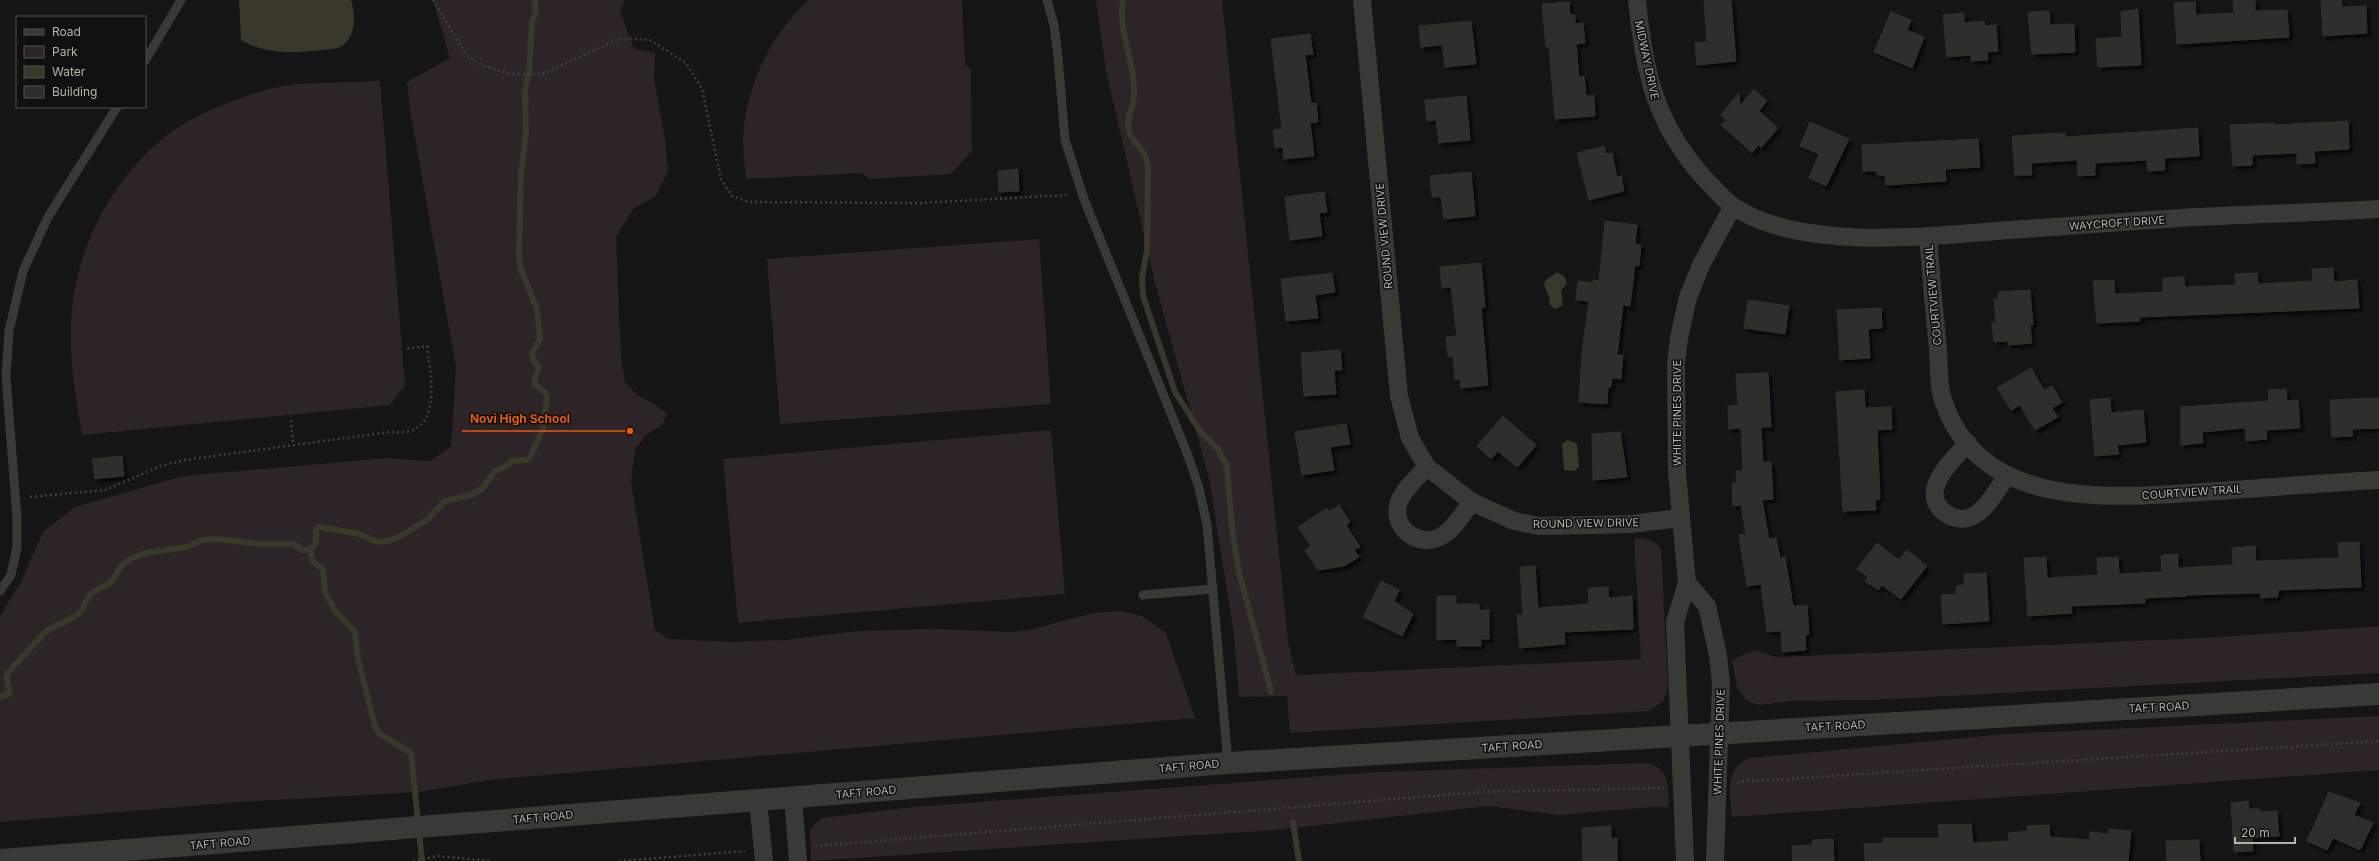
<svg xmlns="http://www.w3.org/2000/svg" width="2379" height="861" font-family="Inter,sans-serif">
  <defs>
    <filter id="shadow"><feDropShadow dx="3.5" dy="3.5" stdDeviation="1" flood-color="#0009"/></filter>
  </defs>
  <rect width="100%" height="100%" fill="#141514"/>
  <path fill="#2d2427" d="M 433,0 L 625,0 L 620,11 L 634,49 L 655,53 L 654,78 L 665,140 L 668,171 L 656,196 L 634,208 L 616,237 L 621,358 L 625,382 L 637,395 L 655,404 L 667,414 L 662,425 L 647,434 L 635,450 L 631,481 L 655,630 L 668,639 L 732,642 L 784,640 L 858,631 L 935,629 L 1011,632 L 1029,630 L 1093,613 L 1119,611 L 1142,616 L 1166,633 L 1195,718 L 489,780 L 418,792 L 239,802 L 0,822 L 0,616 L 21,582 L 43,532 L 75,507 L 183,476 L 387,458 L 431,461 L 451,446 L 456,367 L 410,110 L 407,82 L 450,58 Z
    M 809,0 L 962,0 L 965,64 L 971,70 L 972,151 L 951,174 L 869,179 L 862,173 L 746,179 C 745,167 743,154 743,142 C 744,90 770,34 809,0 Z
    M 1096,0 L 1222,0 L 1288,641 L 1296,675 L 1641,659 L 1634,539 C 1646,537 1653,540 1661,548 L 1668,689 L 1663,701 L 1650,711 L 1290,733 L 1287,696 L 1239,697 L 1234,634 L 1209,478 L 1155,283 L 1106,71 Z
    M 380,81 L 405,385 L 390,405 L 82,435 C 76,400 70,365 71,330 C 71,256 109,181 167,135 C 195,114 249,92 283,86 C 315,81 349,83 380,81 Z
    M 1039,239 L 1051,404 L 780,424 L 767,259 Z
    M 1051,430 L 1065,594 L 738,623 L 723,459 Z
    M 2379,626 L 2379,673 L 1873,700 L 1793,701 L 1760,705 L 1752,703 L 1746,700 L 1737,687 L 1732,660 L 1755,650 L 1776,657 L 2220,637 Z
    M 2379,716 L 2379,770 L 1732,817 C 1730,794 1724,767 1750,758 L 2006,734 Z
    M 1644,763 C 1670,765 1668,787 1669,807 L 1651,807 L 1559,815 L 1488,806 L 1276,830 L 811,861 L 810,830 L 821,818 L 913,807 L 1377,772 Z"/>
  <path fill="#38382b" d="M 239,0 L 351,0 C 356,15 356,39 340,47 C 336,49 327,49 322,50 C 294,53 266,55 241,40 Z
    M 1557,272 L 1564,276 L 1567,283 L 1561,291 L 1563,305 L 1555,309 L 1550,305 L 1549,297 L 1544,285 L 1546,280 Z
    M 1568,440 L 1576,443 L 1577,445 L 1579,467 L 1575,471 L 1564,470 L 1562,444 Z"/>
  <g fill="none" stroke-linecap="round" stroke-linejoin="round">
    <path stroke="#38382b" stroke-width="6" d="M 1123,0 C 1117,32 1136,63 1134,95 C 1134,108 1124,120 1130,134 C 1137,148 1144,147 1148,166 L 1147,250 L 1142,278 L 1143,296 L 1175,392 L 1200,431 L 1217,448 L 1227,466 L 1232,528 L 1239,572 L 1271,692
      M 310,550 L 313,562 L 323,569 L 325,592 L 335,611 L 355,632 L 358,659 L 375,727 L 380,734 L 411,753 L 422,861
      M 0,697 L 10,693 L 7,680 L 7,675 L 13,667 L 46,631 L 74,617 L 81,611 L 90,594 L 111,582 L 122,565 L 132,558 L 145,553 L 187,547 L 202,540 L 216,539 L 260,544 L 294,544 L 302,550 L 310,550 L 316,542 L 316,529 L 319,527 L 360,534 L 377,542 L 388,541 L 399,537 L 427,520 L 445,501 L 471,495 L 482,489 L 495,471 L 505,467 L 512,461 L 528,460 L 530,457 L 543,428 L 547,397 L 545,392 L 535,385 L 535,378 L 539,368 L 533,359 L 532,353 L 540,339 L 537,309 L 520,267 L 519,251 L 521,173 L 526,133 L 525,89 L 529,72 L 532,22 L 536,12 L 535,0
      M 1293,822 L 1299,861"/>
  </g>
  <path fill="#2d2f2c" stroke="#2f312e" filter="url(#shadow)" d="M 1704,0 L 1731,0 L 1736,61 L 1697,65 L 1695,43 L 1707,42 Z
    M 2233,0 L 2255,0 L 2255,11 L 2287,10 L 2289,37 L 2177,44 L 2174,3 L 2195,2 L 2196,15 L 2234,13 Z
    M 2321,0 L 2341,0 L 2342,7 L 2366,6 L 2367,33 L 2323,36 Z
    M 1569,2 L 1570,15 L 1575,15 L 1575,24 L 1583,23 L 1585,43 L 1576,44 L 1579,77 L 1584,76 L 1586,96 L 1594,95 L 1595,116 L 1555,119 L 1549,46 L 1546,47 L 1542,4 Z
    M 2138,9 L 2141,65 L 2098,67 L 2096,39 L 2122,37 L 2121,12 Z
    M 2049,11 L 2050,25 L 2074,24 L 2075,52 L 2032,54 L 2028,12 Z
    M 1891,12 L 1911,20 L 1907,30 L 1924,37 L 1912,68 L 1874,52 Z
    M 1964,13 L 1964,23 L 1984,21 L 1985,26 L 1996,25 L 1998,51 L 1987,52 L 1988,60 L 1971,61 L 1971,55 L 1947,57 L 1943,15 Z
    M 1471,21 L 1476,64 L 1445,67 L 1442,45 L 1421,47 L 1419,26 Z
    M 1310,34 L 1313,54 L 1305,55 L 1311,103 L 1316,103 L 1318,122 L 1310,123 L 1314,156 L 1284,159 L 1283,147 L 1275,148 L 1273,130 L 1282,129 L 1271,39 Z
    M 1754,89 L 1767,101 L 1759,111 L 1778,128 L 1761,148 L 1758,145 L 1752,153 L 1721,125 L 1726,120 L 1721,115 L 1739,93 L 1740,106 Z
    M 1466,96 L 1470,140 L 1439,143 L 1436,120 L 1427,121 L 1425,100 Z
    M 2348,121 L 2349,149 L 2314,151 L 2315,163 L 2297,164 L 2297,153 L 2252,155 L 2252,165 L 2233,166 L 2230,125 L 2274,123 L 2274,125 Z
    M 1810,122 L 1849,139 L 1826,186 L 1809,178 L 1819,154 L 1800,146 Z
    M 2198,128 L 2199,156 L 2164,158 L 2165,170 L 2148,171 L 2147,160 L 2095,163 L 2095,175 L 2078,176 L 2077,160 L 2031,163 L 2032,175 L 2015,175 L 2012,136 L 2065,133 L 2065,137 Z
    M 1978,139 L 1980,167 L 1945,169 L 1946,181 L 1886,185 L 1885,175 L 1877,175 L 1877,171 L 1863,171 L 1862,145 Z
    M 1604,146 L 1606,154 L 1612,153 L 1617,177 L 1621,176 L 1624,191 L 1589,200 L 1577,153 Z
    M 1018,169 L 1019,191 L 999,192 L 998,171 Z
    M 1471,172 L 1475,216 L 1444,219 L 1441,197 L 1432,197 L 1430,176 Z
    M 1324,192 L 1327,212 L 1319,213 L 1322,236 L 1290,240 L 1285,197 Z
    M 1605,221 L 1637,225 L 1635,244 L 1641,245 L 1639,266 L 1635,265 L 1630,306 L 1623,305 L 1617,355 L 1623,355 L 1621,379 L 1612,378 L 1611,387 L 1608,387 L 1607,404 L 1579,402 L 1582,353 L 1589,301 L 1576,300 L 1578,281 L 1593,283 L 1593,280 L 1599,281 Z
    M 1481,263 L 1485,307 L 1481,307 L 1488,385 L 1461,388 L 1460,379 L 1455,380 L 1453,356 L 1448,357 L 1446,337 L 1457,336 L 1451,287 L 1442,288 L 1440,267 Z
    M 2333,268 L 2334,282 L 2357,280 L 2359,308 L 2140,317 L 2140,321 L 2097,323 L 2093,281 L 2114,280 L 2115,294 L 2163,292 L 2163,278 L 2184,277 L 2185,287 L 2236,285 L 2235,274 L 2257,273 L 2258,284 L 2313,281 L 2312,269 Z
    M 1332,273 L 1335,292 L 1315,295 L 1318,318 L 1286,321 L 1281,279 Z
    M 2030,290 L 2033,325 L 2030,325 L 2032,343 L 2008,345 L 2008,341 L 1994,342 L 1992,323 L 1996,323 L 1994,299 L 1998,299 L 1998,292 Z
    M 1748,300 L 1789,306 L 1785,334 L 1744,328 Z
    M 1881,308 L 1882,328 L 1868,329 L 1870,358 L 1840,360 L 1837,310 Z
    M 1340,350 L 1342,370 L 1334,370 L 1336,394 L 1304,396 L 1301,353 Z
    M 2031,368 L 2044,390 L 2052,386 L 2062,402 L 2052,408 L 2058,417 L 2035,430 L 2020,405 L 2011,410 L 1997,388 Z
    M 1768,373 L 1771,427 L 1761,427 L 1763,462 L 1771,462 L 1773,499 L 1762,500 L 1769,539 L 1776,538 L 1780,558 L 1785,557 L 1793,606 L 1807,605 L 1809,634 L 1805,635 L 1806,650 L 1782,652 L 1781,631 L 1767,632 L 1761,584 L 1747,586 L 1739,535 L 1746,534 L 1741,505 L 1733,506 L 1732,483 L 1737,483 L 1736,471 L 1743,471 L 1741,428 L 1729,429 L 1728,406 L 1738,405 L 1736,374 Z
    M 2286,389 L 2287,401 L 2298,400 L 2300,428 L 2266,430 L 2267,439 L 2246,441 L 2245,428 L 2202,432 L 2203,443 L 2181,445 L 2181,407 L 2269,401 L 2268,390 Z
    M 1864,390 L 1865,408 L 1891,407 L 1892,429 L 1877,430 L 1880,499 L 1875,500 L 1876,510 L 1843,511 L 1836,392 Z
    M 2110,398 L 2111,413 L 2143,410 L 2146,442 L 2117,445 L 2119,454 L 2095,456 L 2090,400 Z
    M 2379,398 L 2379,428 L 2352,429 L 2353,436 L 2332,437 L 2330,400 Z
    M 1503,416 L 1536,445 L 1519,466 L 1515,466 L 1498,451 L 1491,459 L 1477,446 Z
    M 1346,424 L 1350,444 L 1330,447 L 1334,470 L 1302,475 L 1295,432 Z
    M 1620,432 L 1627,477 L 1593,480 L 1592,434 Z
    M 122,456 L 124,476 L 95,479 L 92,459 Z
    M 1339,505 L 1350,522 L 1346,525 L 1360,547 L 1354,550 L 1359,557 L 1344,566 L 1318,570 L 1305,550 L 1311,546 L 1298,527 L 1327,508 L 1329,512 Z
    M 2359,542 L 2361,587 L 2278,590 L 2278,597 L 2261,598 L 2260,593 L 2187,595 L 2187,596 L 2145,598 L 2145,603 L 2071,606 L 2072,613 L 2028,616 L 2024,558 L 2046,557 L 2047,578 L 2098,575 L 2097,558 L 2118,557 L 2119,574 L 2162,572 L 2161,555 L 2178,554 L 2178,568 L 2233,565 L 2232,548 L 2255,546 L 2256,561 L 2288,560 L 2339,558 L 2338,543 Z
    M 1877,543 L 1899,560 L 1907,550 L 1927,566 L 1901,599 L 1882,585 L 1878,590 L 1865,581 L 1868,577 L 1857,569 Z
    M 1535,566 L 1538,608 L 1589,604 L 1588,588 L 1608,587 L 1609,598 L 1632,596 L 1633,629 L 1564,632 L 1565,644 L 1520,648 L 1517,615 L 1523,615 L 1520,567 Z
    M 1986,573 L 1989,621 L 1943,624 L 1941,595 L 1956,594 L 1956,586 L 1964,585 L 1964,574 Z
    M 1381,581 L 1399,590 L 1394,601 L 1413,614 L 1402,636 L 1363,617 Z
    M 1437,596 L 1456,596 L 1456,604 L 1479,604 L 1479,610 L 1489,610 L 1489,639 L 1481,639 L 1481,646 L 1457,646 L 1457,639 L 1437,640 Z
    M 2329,792 L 2360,803 L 2354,815 L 2373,823 L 2360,850 L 2333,838 L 2327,850 L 2307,841 Z
    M 2248,801 L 2249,809 L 2259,809 L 2259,812 L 2277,811 L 2279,836 L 2252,838 L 2253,851 L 2234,852 L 2231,803 Z
    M 1971,824 L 1973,843 L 2009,841 L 2008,833 L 2028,831 L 2027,826 L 2049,825 L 2050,837 L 2089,840 L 2090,832 L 2109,834 L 2109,829 L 2131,831 L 2128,861 L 1865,861 L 1864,844 L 1883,843 L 1883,838 L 1939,838 L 1938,825 Z
    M 1611,826 L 1611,838 L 1617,838 L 1617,861 L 1583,861 L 1582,828 Z
    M 1833,839 L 1834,861 L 1793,861 L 1792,846 L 1813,845 L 1812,840 Z
    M 2199,840 L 2200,861 L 2167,861 L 2166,841 Z"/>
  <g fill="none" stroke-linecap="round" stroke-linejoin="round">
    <path stroke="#3f413b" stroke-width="2.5" stroke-dasharray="2 3" stroke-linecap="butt" d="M 433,0 L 466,55 L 484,66 L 510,74 L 543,74 L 621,38 L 650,40 L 686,63 L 702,89 L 721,179 L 732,196 L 748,202 L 920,203 L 1067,195
      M 291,420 L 293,445
      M 30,497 L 105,490 L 161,466 L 185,460 L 389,432 C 395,432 404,433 410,431 C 441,422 430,369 427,346 L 404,349
      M 1737,782 L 2379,741
      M 815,846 L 1481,792 L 1664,788
      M 413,861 L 438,856 L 491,861
      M 619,861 L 745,851"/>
    <path stroke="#383a35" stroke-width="9" d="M 1047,0 L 1054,25 L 1058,57 L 1065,140 L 1084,199 L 1187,453 L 1199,488 L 1207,525 L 1228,763
      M 145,61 L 181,0
      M 0,591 L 11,575 L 17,547 L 17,518 L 6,376 L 9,331 L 23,271 L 48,217 L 117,107
      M 1143,595 L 1213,589"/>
    <path stroke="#383a35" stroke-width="18" d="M 1362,0 L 1399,396 L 1410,438 L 1427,467 L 1472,502 L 1514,521 L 1539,526 L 1593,525 L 1631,524 L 1680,518
      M 1637,0 C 1644,72 1655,124 1705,179 C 1714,188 1724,200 1734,207 C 1803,252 1930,236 2010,230 C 2066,226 2122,222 2179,218 C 2245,214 2312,213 2379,209
      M 1928,236 C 1931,274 1934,311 1938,348 C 1939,364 1938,382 1942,397 C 1979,516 2121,497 2218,491 C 2272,487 2325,483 2379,480
      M 1968,443 C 1952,460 1913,496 1950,516 C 1957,519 1966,520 1973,516 C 1987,509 1998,488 2007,476
      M 1427,467 C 1418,477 1400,492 1398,506 C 1393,532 1423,549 1443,535 C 1455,528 1463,513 1472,502
      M 1687,583 L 1707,606 L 1718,655 L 1721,682 L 1715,861
      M 793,798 L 798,861
      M 758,801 L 764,861
      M 1685,861 L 1675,622 L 1687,583 L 1677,472 L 1676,363 L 1679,338 L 1688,297 L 1701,265 L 1733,206"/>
    <path stroke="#383a35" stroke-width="22" d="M 0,860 L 1228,763 L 2379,694"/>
  </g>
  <g text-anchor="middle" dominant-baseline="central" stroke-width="3" stroke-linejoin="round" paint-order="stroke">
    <g font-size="11" fill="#b1b5a7" stroke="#0f100f">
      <text transform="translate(1647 60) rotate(78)">MIDWAY DRIVE</text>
      <text transform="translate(2117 223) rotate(-4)">WAYCROFT DRIVE</text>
      <text transform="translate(1384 236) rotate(-95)">ROUND VIEW DRIVE</text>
      <text transform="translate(1933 295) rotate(-95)">COURTVIEW TRAIL</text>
      <text transform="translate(1677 413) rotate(-90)">WHITE PINES DRIVE</text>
      <text transform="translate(2192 492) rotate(-4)">COURTVIEW TRAIL</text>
      <text transform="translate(1586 523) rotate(-1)">ROUND VIEW DRIVE</text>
      <text transform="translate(2159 707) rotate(-3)">TAFT ROAD</text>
      <text transform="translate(1835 726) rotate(-3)">TAFT ROAD</text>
      <text transform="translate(1719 742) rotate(-88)">WHITE PINES DRIVE</text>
      <text transform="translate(1512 746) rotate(-4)">TAFT ROAD</text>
      <text transform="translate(1189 766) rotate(-5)">TAFT ROAD</text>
      <text transform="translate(866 792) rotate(-5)">TAFT ROAD</text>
      <text transform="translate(543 817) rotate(-5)">TAFT ROAD</text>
      <text transform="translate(220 843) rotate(-5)">TAFT ROAD</text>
    </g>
  </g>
  <path fill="none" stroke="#e8590c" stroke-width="1.5" d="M630 431L578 431H462"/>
  <circle fill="#e8590c" stroke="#0f100f" stroke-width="1.5" cx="630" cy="431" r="4"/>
  <g font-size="12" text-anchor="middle" font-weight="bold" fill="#e8590c" stroke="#0f100f" stroke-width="3" stroke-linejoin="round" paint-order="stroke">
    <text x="520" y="423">Novi High School</text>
  </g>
  <rect x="16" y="16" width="130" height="92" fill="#0f100f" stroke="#50524c"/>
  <rect x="24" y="29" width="20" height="6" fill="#383a35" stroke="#50524c"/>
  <text x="52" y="36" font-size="12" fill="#b1b5a7">Road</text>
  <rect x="24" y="46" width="20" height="12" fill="#2d2427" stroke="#50524c"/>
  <text x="52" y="56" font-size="12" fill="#b1b5a7">Park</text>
  <rect x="24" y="66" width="20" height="12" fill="#38382b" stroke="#50524c"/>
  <text x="52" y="76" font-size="12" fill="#b1b5a7">Water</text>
  <rect x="24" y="86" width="20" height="12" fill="#2d2f2c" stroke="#50524c"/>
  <text x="52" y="96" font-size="12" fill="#b1b5a7">Building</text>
  <path d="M2235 837v6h60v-6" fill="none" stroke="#b1b5a7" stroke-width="2"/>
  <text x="2241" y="837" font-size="12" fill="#b1b5a7" stroke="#0f100f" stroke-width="3" paint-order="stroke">20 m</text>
</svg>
